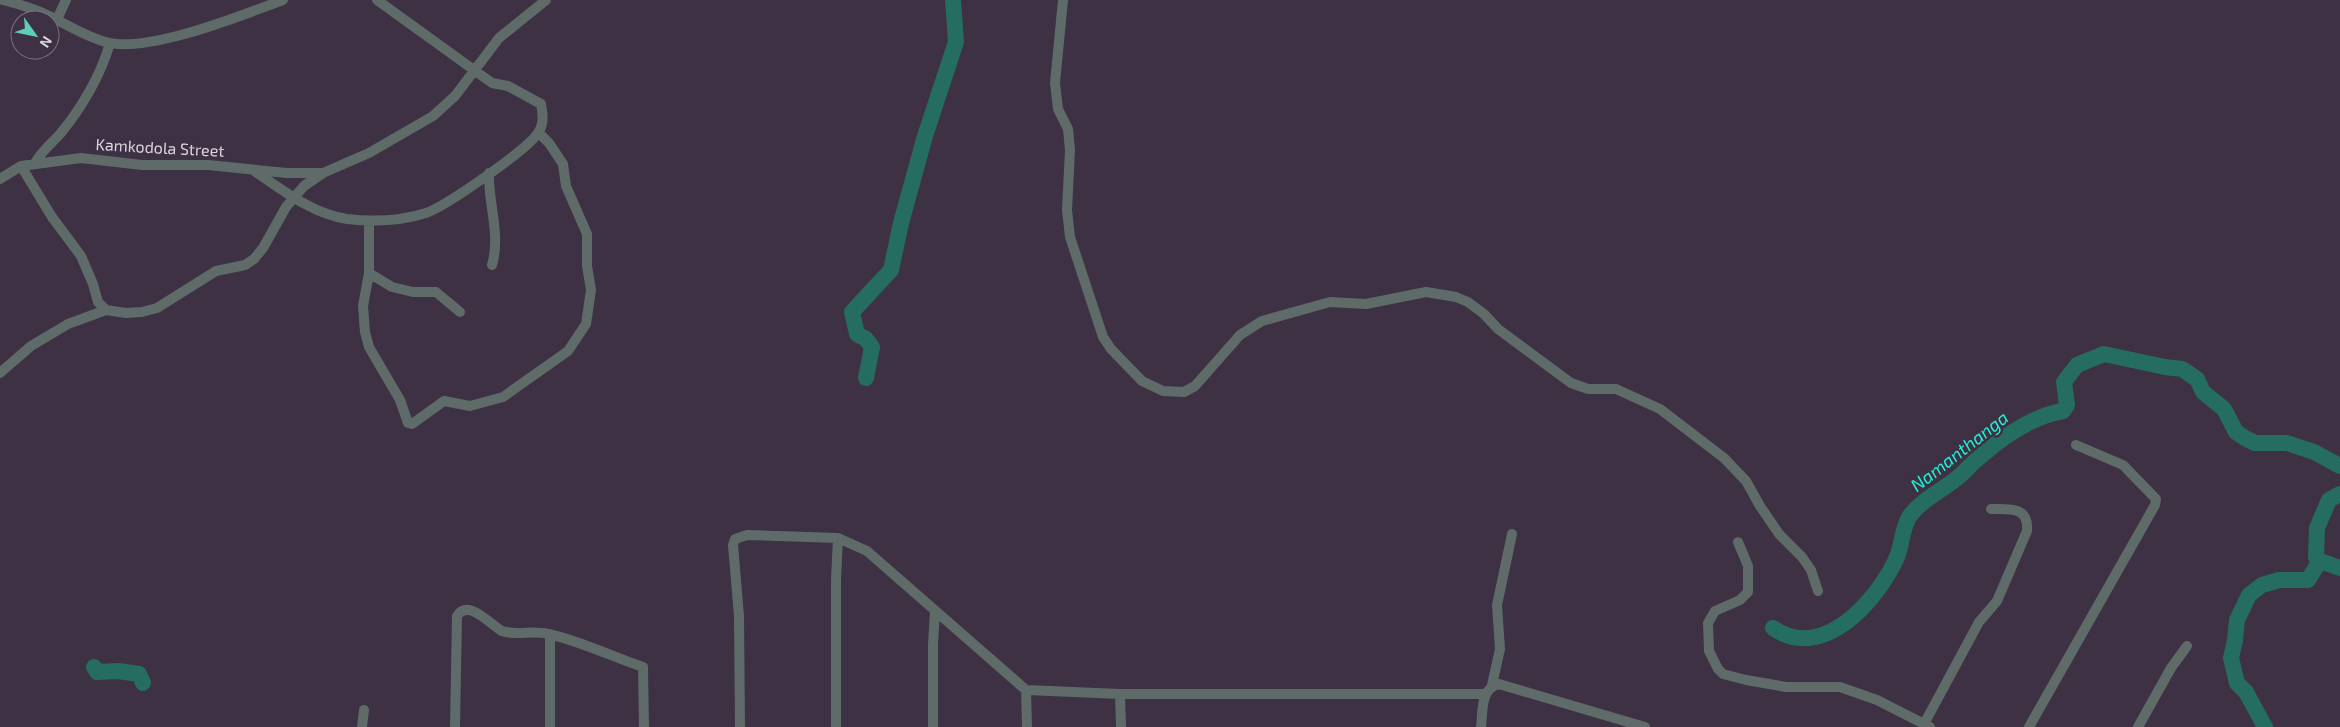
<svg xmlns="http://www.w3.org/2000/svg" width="2340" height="727" font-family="'Exo 2',sans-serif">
  <rect width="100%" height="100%" fill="#3d3143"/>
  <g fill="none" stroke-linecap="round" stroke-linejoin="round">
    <path stroke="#256d61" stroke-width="16" d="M 866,378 L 872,347 L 866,339 L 857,334 L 852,312 L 891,270 L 901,223 L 925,136 L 956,42 L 953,0
      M 2340,494 L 2329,500 L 2317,528 L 2316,557 L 2320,561 L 2340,568
      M 1773,628 C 1823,663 1878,600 1897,557 C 1902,545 1902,529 1909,517 C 1920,501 1941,491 1956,479 C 1965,472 1972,463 1981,456 C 2004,436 2033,416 2063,411 L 2067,405 L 2064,382 L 2077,365 L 2104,354 L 2165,367 L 2182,369 L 2197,379 L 2203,392 L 2224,409 L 2236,432 L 2245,438 L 2255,443 L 2287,443 L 2314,452 L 2340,466
      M 94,667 L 97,672 L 118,671 L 139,674 L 143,683
      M 2265,727 L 2246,692 L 2237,683 L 2231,658 L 2235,640 L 2237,620 L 2249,595 L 2262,585 L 2279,580 L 2308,580 L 2320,561"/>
    <path stroke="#5e6b68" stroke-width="10" d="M 3,0 C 18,4 33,8 47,15 C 66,24 86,37 106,42 C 147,54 242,15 283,0
      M 1063,0 L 1055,83 L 1058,109 L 1068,129 L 1070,150 L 1067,210 L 1070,237 L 1103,337 L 1111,349 L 1142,381 L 1163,391 L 1184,392 L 1195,386 L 1240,335 L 1262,321 L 1330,302 L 1366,304 L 1426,292 L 1456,297 L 1468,302 L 1484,314 L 1498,329 L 1571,383 L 1588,389 L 1616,389 L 1660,409 L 1724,458 L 1746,481 L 1760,506 L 1779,534 L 1802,557 L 1811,570 L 1818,591
      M 57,19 L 66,0
      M 35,163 C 41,152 51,144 60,134 C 81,109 101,75 110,43
      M 21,166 L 52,217 L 81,256 L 93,284 L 98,302 L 106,310
      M 253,170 C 281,189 312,214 347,219 C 373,222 401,221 426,213 C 446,206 527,150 538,133 C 544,125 543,113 541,104 L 508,86 L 492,83 L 377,0
      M 489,173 C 488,203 501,235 492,265
      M 0,179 L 21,166 L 81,158 L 142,165 L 208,165 L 287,173 L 322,173
      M 369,221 L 369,273 L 363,306 L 365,332 L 369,347 L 400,400 L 408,423 L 412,424 L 444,401 L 470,406 L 503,397 L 568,351 L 586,324 L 591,290 L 587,266 L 587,234 L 566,186 L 563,164 L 549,143 L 539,133
      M 369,273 L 392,287 L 413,292 L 436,292 L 460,312
      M 0,373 L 31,346 L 68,324 L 106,310 L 126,313 L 142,312 L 157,308 L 216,271 L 245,265 L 254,259 L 263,248 L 286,207 L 304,186 L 323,173 L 369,153 L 433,116 L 455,96 L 499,38 L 546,0
      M 1738,542 L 1748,566 L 1748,592 L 1740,600 L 1715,611 L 1708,623 L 1709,651 L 1718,669 L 1723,674 L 1746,680 L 1786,687 L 1840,687 L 1877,700 L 1930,727
      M 550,634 L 550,727
      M 1492,685 L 1500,649 L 1497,605 L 1512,534
      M 1026,690 L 1027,727
      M 1120,694 L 1121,727
      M 1924,724 L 1979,622 L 1997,601 L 2027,531 C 2029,506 2010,509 1991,509
      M 362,727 L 364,710
      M 455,727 L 457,616 C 469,598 490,625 502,631 C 516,636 533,630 548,634 C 578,640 613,657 643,667 L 644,727
      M 740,727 L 739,616 L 733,545 L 735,539 L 747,535 L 838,538
      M 836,727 L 836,579 L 838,538 L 867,551 L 1026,690 L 1120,694 L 1485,694
      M 933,727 L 933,644 L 935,611
      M 1481,727 C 1483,712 1480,688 1499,684 L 1645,727
      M 2029,727 L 2155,505 L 2156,499 L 2123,465 L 2076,445
      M 2138,727 L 2171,668 L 2187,646"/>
  </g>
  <g text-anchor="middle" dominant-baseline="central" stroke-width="5" stroke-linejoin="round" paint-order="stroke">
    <g font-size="16" fill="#dbd3df" stroke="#3d3143">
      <text transform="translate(160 147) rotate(3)">Kamkodola Street</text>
    </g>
    <g font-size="18" font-style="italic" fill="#1ff2d5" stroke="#3d3143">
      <text transform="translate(1959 451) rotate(-38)">Namanthanga</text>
    </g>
  </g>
  <g transform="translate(35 35) rotate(123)"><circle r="24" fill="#3d3143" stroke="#7c7281"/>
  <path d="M0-4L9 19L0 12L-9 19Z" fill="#5dceb9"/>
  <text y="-8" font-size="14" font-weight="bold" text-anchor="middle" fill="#dbd3df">N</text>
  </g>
</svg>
